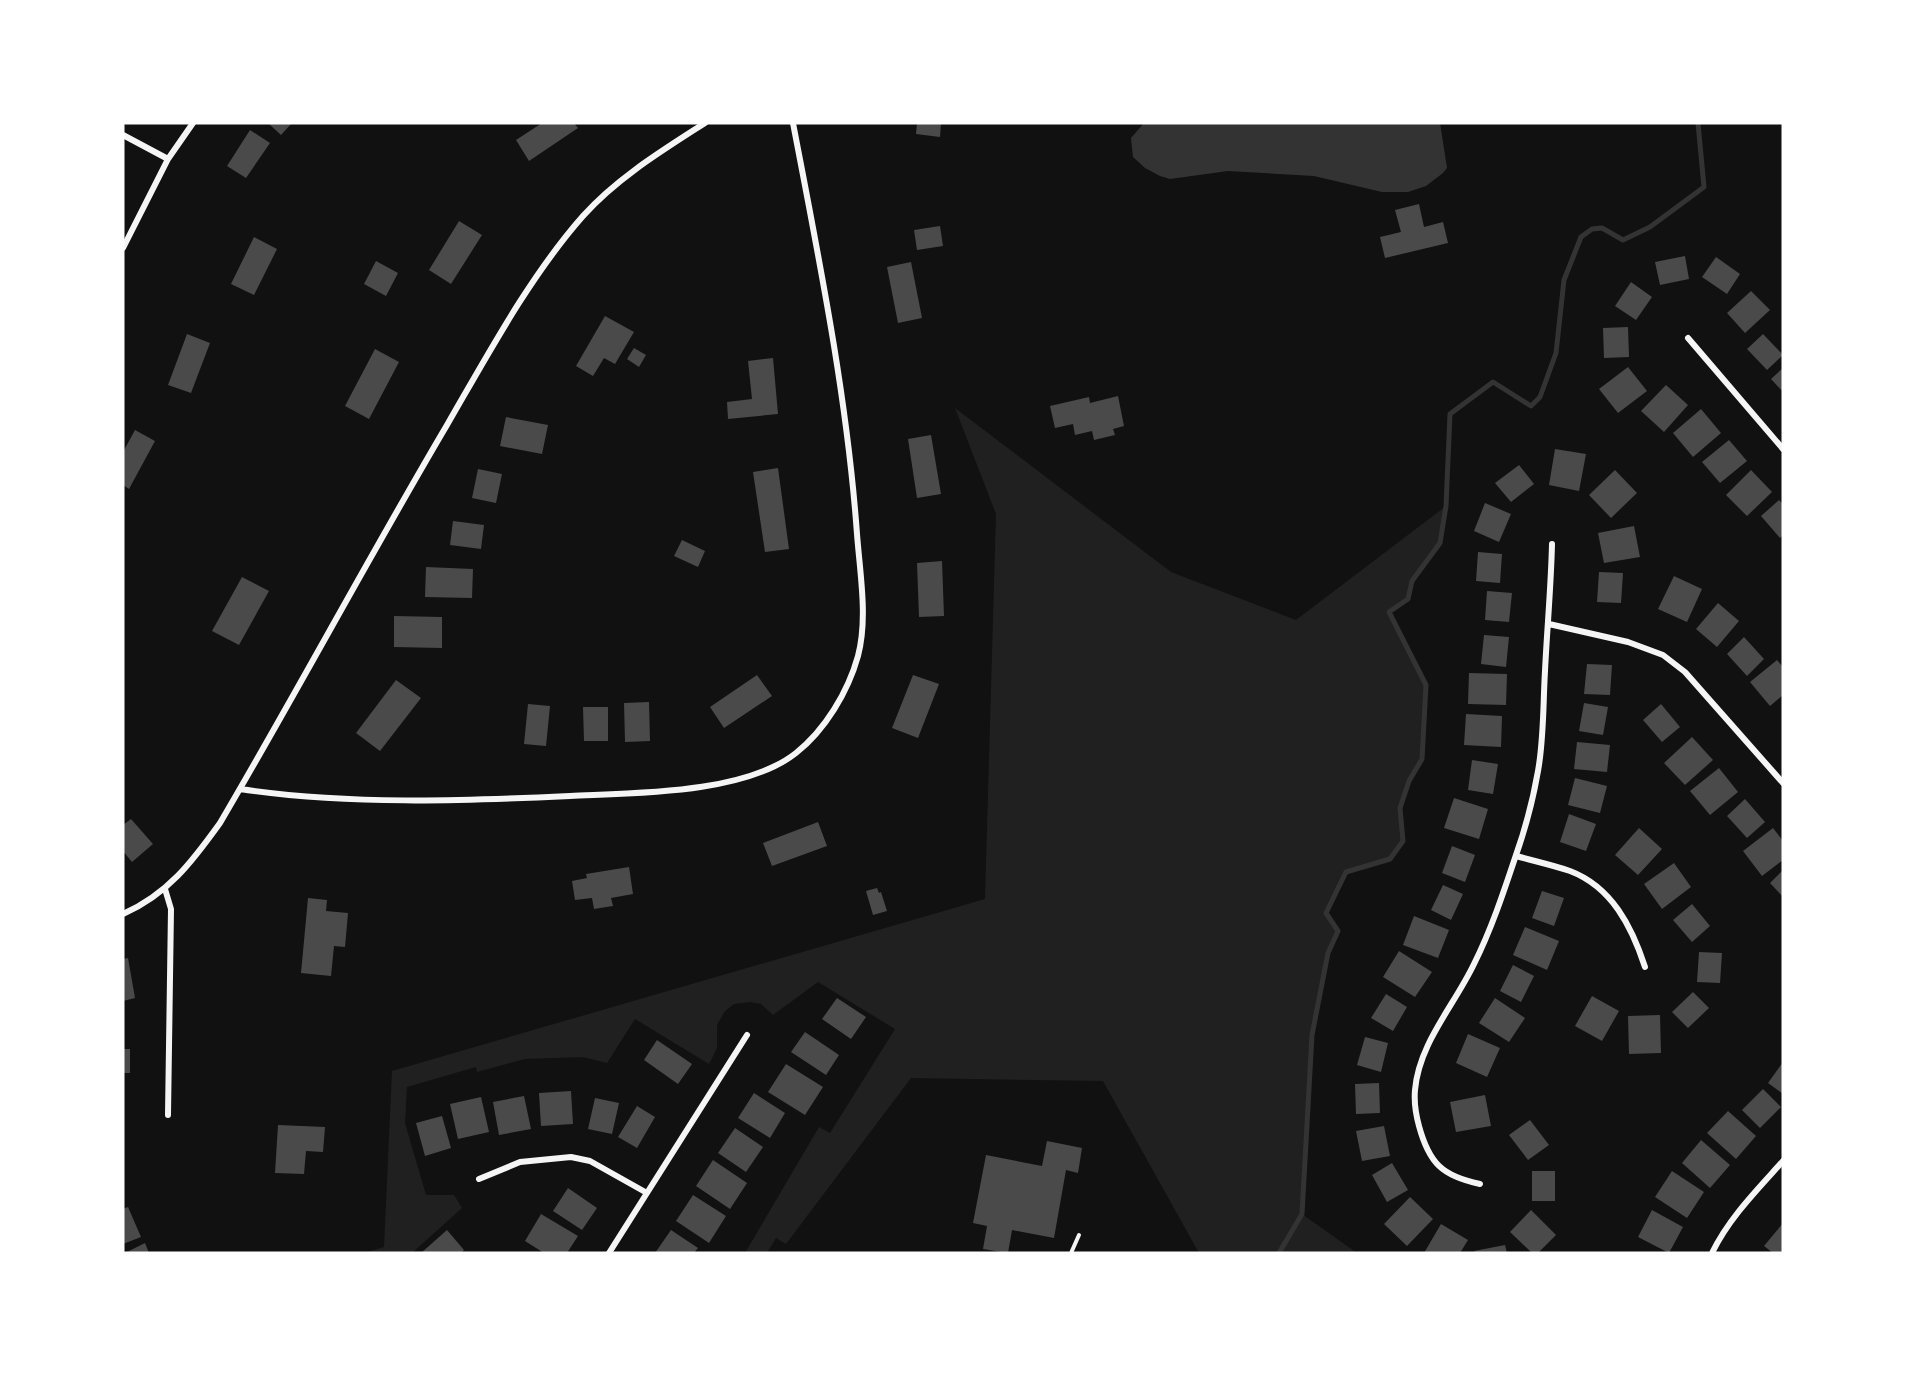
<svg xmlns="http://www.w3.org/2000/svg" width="1906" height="1376" font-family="'PT Sans Narrow',sans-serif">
  <rect width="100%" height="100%" fill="#111"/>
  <path fill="#202020" d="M 955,408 L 1171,572 L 1296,620 L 1446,506 L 1440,543 L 1412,581 L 1408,599 L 1389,612 L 1426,685 L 1422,759 L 1409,781 L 1400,808 L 1403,841 L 1390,859 L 1346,872 L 1326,913 L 1338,931 L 1328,953 L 1312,1035 L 1302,1214 L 1357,1253 L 1199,1253 L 1103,1081 L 911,1078 L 786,1244 L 776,1238 L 767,1253 L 745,1253 L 819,1127 L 830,1133 L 895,1029 L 818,982 L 773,1015 L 761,1004 L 750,1002 L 734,1004 L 725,1011 L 717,1025 L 717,1048 L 709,1064 L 635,1019 L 607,1063 L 583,1057 L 525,1059 L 477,1072 L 476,1067 L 407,1087 L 405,1123 L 426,1195 L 454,1195 L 462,1208 L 412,1253 L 364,1253 L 384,1247 L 392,1071 L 985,899 L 996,514 Z"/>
  <path fill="#333" d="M 1144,123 L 1440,123 L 1447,168 L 1443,173 L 1426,186 L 1408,192 L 1382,192 L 1314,176 L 1228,171 L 1170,179 L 1160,176 L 1145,168 L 1133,157 L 1131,138 Z"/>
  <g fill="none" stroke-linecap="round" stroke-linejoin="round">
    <path stroke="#333" stroke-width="5" d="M 1279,1253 L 1302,1214 L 1312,1035 L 1328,953 L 1338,931 L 1326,913 L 1346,872 L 1390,859 L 1403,841 L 1400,808 L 1409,781 L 1422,759 L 1426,685 L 1389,612 L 1408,599 L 1412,581 L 1440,543 L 1446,506 L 1450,414 L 1493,382 L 1531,406 L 1540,397 L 1556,353 L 1564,280 L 1581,237 L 1592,229 L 1602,228 L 1623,240 L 1650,227 L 1704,187 L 1698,123"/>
  </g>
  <path fill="#4a4a4a" d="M 268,123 L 292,123 L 281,135 Z
    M 542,123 L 574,123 L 578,128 L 529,161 L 516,140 Z
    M 917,123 L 941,123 L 940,137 L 916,134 Z
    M 250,130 L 270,143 L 246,178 L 227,166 Z
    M 1419,204 L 1424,227 L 1443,222 L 1448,243 L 1385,258 L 1380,237 L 1401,232 L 1395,210 Z
    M 459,221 L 482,235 L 451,284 L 429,270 Z
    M 940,226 L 943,246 L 917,250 L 914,230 Z
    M 254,237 L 277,249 L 254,295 L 231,284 Z
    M 1685,256 L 1689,279 L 1660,285 L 1655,262 Z
    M 1716,257 L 1740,274 L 1727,294 L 1702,277 Z
    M 376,261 L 398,273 L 386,296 L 364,284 Z
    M 911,262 L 922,318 L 898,323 L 887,267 Z
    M 1631,282 L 1652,297 L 1636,320 L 1615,306 Z
    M 1751,291 L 1770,310 L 1745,333 L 1727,313 Z
    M 605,316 L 634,332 L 615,364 L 604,358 L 593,376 L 576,366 Z
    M 1628,327 L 1629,357 L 1604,358 L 1603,328 Z
    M 187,334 L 210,343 L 191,393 L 168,385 Z
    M 1763,334 L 1783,355 L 1767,370 L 1747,349 Z
    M 634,348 L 646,355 L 639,367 L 627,359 Z
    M 375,349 L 399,362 L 369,419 L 345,406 Z
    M 773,358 L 778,414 L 728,419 L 727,402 L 752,399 L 748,361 Z
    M 1628,367 L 1647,391 L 1618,413 L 1599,389 Z
    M 1783,368 L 1783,392 L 1771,379 Z
    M 1666,385 L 1688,405 L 1664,432 L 1641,411 Z
    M 1118,396 L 1124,426 L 1113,429 L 1115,435 L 1094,440 L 1092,431 L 1075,435 L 1073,424 L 1055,428 L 1050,406 L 1089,397 L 1090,403 Z
    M 1701,409 L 1721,433 L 1693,457 L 1673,433 Z
    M 506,417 L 548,425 L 542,454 L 500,446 Z
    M 135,430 L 155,441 L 129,489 L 123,485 L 123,452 Z
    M 931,435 L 941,494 L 917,498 L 908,439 Z
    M 1729,440 L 1747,461 L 1720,483 L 1702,462 Z
    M 1555,449 L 1586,454 L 1579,491 L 1549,485 Z
    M 1519,465 L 1534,484 L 1511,502 L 1495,483 Z
    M 778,468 L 789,549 L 765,552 L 753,472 Z
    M 478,469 L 502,474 L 496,503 L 472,498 Z
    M 1615,470 L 1637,493 L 1611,518 L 1589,495 Z
    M 1751,470 L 1772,492 L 1747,516 L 1726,495 Z
    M 1779,500 L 1783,504 L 1783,535 L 1780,538 L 1761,516 Z
    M 1485,503 L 1511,514 L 1499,542 L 1474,531 Z
    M 453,521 L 484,525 L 481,549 L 450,545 Z
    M 1634,526 L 1640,557 L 1604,563 L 1598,533 Z
    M 682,540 L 705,551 L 698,567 L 674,556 Z
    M 1478,552 L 1502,554 L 1500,583 L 1476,581 Z
    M 942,561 L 944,616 L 919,617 L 917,563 Z
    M 426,567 L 473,569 L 472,598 L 425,597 Z
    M 1599,572 L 1623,573 L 1621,603 L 1597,602 Z
    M 1674,576 L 1702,589 L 1687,622 L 1658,609 Z
    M 242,577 L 269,591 L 239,645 L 212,631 Z
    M 1487,591 L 1512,593 L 1509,622 L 1485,620 Z
    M 1718,603 L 1739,621 L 1717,647 L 1696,629 Z
    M 394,616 L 442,617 L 442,648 L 394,647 Z
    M 1484,635 L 1509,637 L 1506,667 L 1481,664 Z
    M 1744,637 L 1764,659 L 1747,676 L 1727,654 Z
    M 1777,660 L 1783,667 L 1783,695 L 1770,706 L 1750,682 Z
    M 1587,664 L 1612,665 L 1610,695 L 1584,694 Z
    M 1469,673 L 1507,674 L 1506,705 L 1468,704 Z
    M 757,675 L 772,696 L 724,728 L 710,707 Z
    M 913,675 L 939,684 L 918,738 L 892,728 Z
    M 396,680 L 421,698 L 380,751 L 356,733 Z
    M 649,702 L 650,741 L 625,742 L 624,703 Z
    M 1584,703 L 1608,707 L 1603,735 L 1579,731 Z
    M 528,704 L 550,706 L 546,746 L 524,744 Z
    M 1661,704 L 1680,727 L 1662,742 L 1643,720 Z
    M 583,707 L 608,707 L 608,741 L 584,741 Z
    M 1466,714 L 1502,716 L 1501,747 L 1464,745 Z
    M 1692,737 L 1713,760 L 1685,785 L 1664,763 Z
    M 1577,742 L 1610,745 L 1607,772 L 1574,769 Z
    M 1472,760 L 1498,764 L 1493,794 L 1468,790 Z
    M 1719,768 L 1738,792 L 1710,815 L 1690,791 Z
    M 1575,778 L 1607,786 L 1600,813 L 1568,805 Z
    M 1454,798 L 1488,809 L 1479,839 L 1444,828 Z
    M 1745,799 L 1765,822 L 1747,838 L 1727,816 Z
    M 1569,814 L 1596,824 L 1586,851 L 1560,842 Z
    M 131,819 L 153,844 L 132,862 L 123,851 L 123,825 Z
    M 818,822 L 827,846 L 772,866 L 763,843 Z
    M 1639,828 L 1662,849 L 1638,875 L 1615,855 Z
    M 1773,828 L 1783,841 L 1783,860 L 1762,876 L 1743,851 Z
    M 1452,846 L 1475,855 L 1465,882 L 1442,873 Z
    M 1674,863 L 1691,887 L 1662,909 L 1644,884 Z
    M 629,867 L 633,894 L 611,898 L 613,906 L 594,909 L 592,898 L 575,900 L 572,881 L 587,878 L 586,874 Z
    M 1783,870 L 1783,897 L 1770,883 Z
    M 1443,885 L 1463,894 L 1451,920 L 1431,910 Z
    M 877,888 L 879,893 L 881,892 L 887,911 L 873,915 L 866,891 Z
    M 1542,891 L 1564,898 L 1554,926 L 1532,918 Z
    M 308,898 L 327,900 L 326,911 L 348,913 L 345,947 L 334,946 L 331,976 L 301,973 Z
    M 1692,904 L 1710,926 L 1692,942 L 1673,920 Z
    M 1414,916 L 1449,930 L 1438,958 L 1403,945 Z
    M 1525,927 L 1559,941 L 1547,970 L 1513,955 Z
    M 1399,951 L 1432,972 L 1415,997 L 1383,977 Z
    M 1699,952 L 1722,953 L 1720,983 L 1697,982 Z
    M 128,958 L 135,998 L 123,1001 L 123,959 Z
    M 1513,965 L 1534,976 L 1521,1002 L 1500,991 Z
    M 1693,992 L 1709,1008 L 1688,1028 L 1672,1012 Z
    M 1386,994 L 1407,1007 L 1393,1031 L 1371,1018 Z
    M 1592,996 L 1619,1011 L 1602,1041 L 1575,1026 Z
    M 837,998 L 866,1017 L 851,1039 L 822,1019 Z
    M 1495,998 L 1525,1018 L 1509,1042 L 1479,1023 Z
    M 1660,1015 L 1661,1053 L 1629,1054 L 1628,1016 Z
    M 805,1032 L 839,1055 L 826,1075 L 791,1052 Z
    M 1468,1034 L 1500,1048 L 1487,1077 L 1456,1063 Z
    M 1365,1037 L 1388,1043 L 1381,1072 L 1357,1065 Z
    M 657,1040 L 692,1064 L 678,1084 L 644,1060 Z
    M 123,1049 L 130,1049 L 130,1073 L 123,1073 Z
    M 1783,1062 L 1783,1094 L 1768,1083 Z
    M 786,1064 L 823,1087 L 805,1115 L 768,1092 Z
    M 1379,1083 L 1380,1113 L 1356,1114 L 1355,1084 Z
    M 1763,1089 L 1781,1107 L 1760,1128 L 1742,1110 Z
    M 571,1091 L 573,1124 L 541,1126 L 539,1093 Z
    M 754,1093 L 785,1113 L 770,1138 L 738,1118 Z
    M 1485,1095 L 1491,1126 L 1456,1132 L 1450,1102 Z
    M 524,1096 L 531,1129 L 499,1135 L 493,1102 Z
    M 481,1097 L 489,1132 L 458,1139 L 450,1104 Z
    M 595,1098 L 619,1103 L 612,1134 L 588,1129 Z
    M 637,1106 L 655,1117 L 637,1148 L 618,1137 Z
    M 1728,1111 L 1756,1136 L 1736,1159 L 1707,1133 Z
    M 442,1116 L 451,1148 L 425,1156 L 416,1123 Z
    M 1530,1120 L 1549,1145 L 1528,1160 L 1509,1135 Z
    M 278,1125 L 325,1127 L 323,1152 L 306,1151 L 304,1174 L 275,1173 Z
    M 1384,1126 L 1390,1156 L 1362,1161 L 1356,1131 Z
    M 735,1128 L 763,1147 L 746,1172 L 718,1153 Z
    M 1701,1140 L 1730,1165 L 1710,1188 L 1682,1163 Z
    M 1047,1141 L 1082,1148 L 1078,1173 L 1066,1170 L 1054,1238 L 1012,1230 L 1008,1253 L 983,1249 L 987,1226 L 973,1223 L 986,1155 L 1042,1166 Z
    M 713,1160 L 747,1183 L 730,1209 L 696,1186 Z
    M 1392,1163 L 1408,1190 L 1387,1202 L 1372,1175 Z
    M 1532,1171 L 1555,1171 L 1555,1201 L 1532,1201 Z
    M 1672,1171 L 1704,1192 L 1687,1218 L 1655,1197 Z
    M 568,1188 L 597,1208 L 582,1230 L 553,1211 Z
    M 693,1195 L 726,1216 L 709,1243 L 676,1221 Z
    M 1410,1197 L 1433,1219 L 1407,1246 L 1384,1224 Z
    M 128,1207 L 141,1237 L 123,1244 L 123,1209 Z
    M 1531,1210 L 1556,1235 L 1538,1253 L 1532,1253 L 1510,1232 Z
    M 1652,1210 L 1683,1227 L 1669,1253 L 1638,1237 Z
    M 541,1214 L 578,1236 L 567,1253 L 544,1253 L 525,1241 Z
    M 1783,1223 L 1783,1253 L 1773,1253 L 1764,1246 Z
    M 1441,1224 L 1468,1240 L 1460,1253 L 1424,1253 Z
    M 447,1230 L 464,1250 L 461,1253 L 421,1253 Z
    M 671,1230 L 698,1248 L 694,1253 L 655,1253 Z
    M 145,1243 L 149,1253 L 125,1253 Z
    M 1505,1245 L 1507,1253 L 1475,1253 L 1474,1251 Z"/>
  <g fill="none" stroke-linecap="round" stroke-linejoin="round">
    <path stroke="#f5f5f5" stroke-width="4" d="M 1071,1253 L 1079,1235"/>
    <path stroke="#f5f5f5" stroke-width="6" d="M 123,135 L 168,159
      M 123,248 L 168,159 L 193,123
      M 1688,338 L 1783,449
      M 1549,624 L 1628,642 L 1663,655 L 1685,672 L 1783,783
      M 240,789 C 348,805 461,801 570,796 C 635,793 744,794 796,753 C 825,730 848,692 858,656 C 868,618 860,574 857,534 C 847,396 819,259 793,123
      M 1516,856 C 1534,861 1552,865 1570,871 C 1612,887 1632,927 1645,967
      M 165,889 L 171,909 L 168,1115
      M 123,914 C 168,894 192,862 220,823 C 297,692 369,557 447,425 C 487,356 530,276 583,216 C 617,178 663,150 705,123
      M 479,1179 L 520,1162 L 571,1157 L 590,1161 L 647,1193
      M 1480,1184 C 1442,1176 1429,1163 1419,1126 C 1416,1115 1414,1101 1415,1090 C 1419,1043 1454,1006 1474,964 C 1491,930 1503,894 1515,858 C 1525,830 1533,800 1538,771 C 1544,738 1543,704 1545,671 C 1547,629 1551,587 1552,544
      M 609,1253 L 747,1035
      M 1712,1253 C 1729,1218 1757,1190 1783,1161"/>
  </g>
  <rect width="1906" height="1376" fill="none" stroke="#ffffff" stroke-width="249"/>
</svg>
